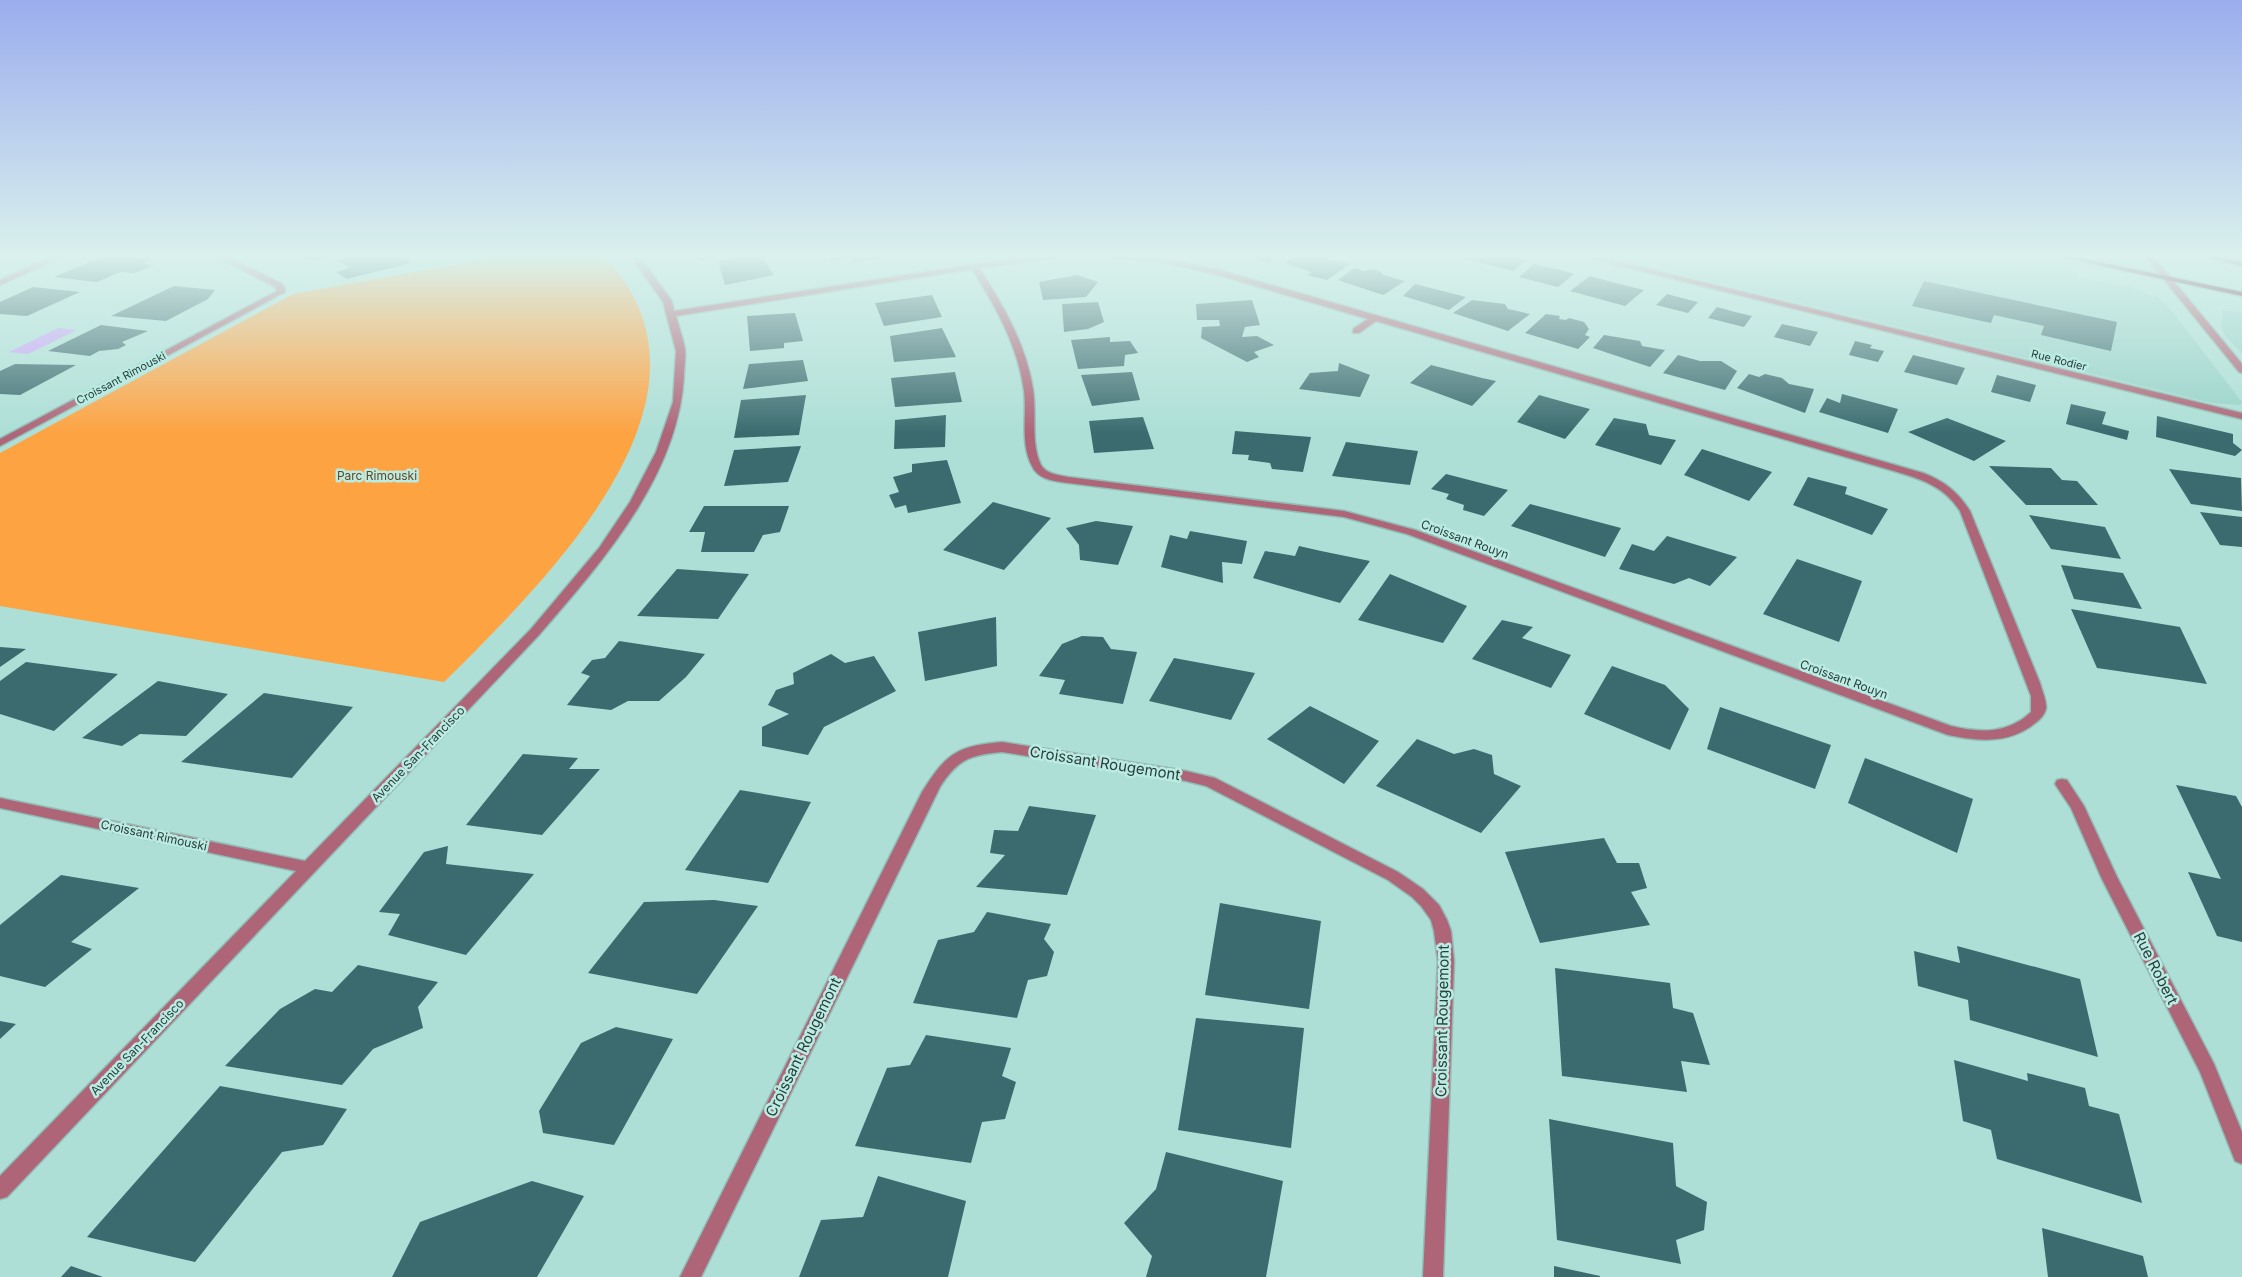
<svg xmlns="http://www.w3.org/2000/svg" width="2242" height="1277" font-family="Inter,sans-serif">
  <rect width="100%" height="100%" fill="#addfd6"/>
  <path fill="#98d3c9" d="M 1601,255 L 1998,255 L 2078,272 L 2077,277 L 2125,286 L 2126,285 L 2150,295 L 2157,296 L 2167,305 L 2242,402 L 2240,405 L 2212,403 Z
    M 2222,310 L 2242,313 L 2242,354 L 2224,334 L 2221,325 L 2223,317 Z"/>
  <path fill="#fea342" d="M 491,255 L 602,255 C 742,394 541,585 444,682 L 0,606 L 0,453 L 293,294 L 460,264 Z"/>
  <path fill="#c8a2f8" d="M 58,328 L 77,330 L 28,354 L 9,352 Z"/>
  <path fill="#3b6b6f" d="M 106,255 L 151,259 L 142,264 L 154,265 L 134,273 L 120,272 L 97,282 L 54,277 Z
    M 335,255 L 317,261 L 300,256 L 300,255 Z
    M 355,255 L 401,255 L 411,263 L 347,279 L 336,272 L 350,268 L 337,260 Z
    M 697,255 L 720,255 L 720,256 L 701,261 Z
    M 749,255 L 761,255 L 774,275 L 725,285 L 718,261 Z
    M 828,255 L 886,255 L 886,257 L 853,262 L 850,258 L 830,261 Z
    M 1255,255 L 1279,255 L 1269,263 L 1251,258 Z
    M 1298,255 L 1314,255 L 1350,264 L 1327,280 L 1307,275 L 1312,272 L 1285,263 Z
    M 1507,255 L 1527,260 L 1513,271 L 1454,256 Z
    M 1534,264 L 1561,270 L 1574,274 L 1558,287 L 1519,277 Z
    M 1354,268 L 1364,271 L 1374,269 L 1381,272 L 1383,275 L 1405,281 L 1383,295 L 1338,280 Z
    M 1077,275 L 1098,282 L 1086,297 L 1043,300 L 1039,282 Z
    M 1590,276 L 1619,284 L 1644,290 L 1625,306 L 1570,291 Z
    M 1924,281 L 2117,322 L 2111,351 L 2041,335 L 2044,326 L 1994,315 L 1991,323 L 1912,306 Z
    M 1415,284 L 1466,297 L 1449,310 L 1403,296 Z
    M 174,286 L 215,290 L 208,299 L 166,321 L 111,316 Z
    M 33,287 L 80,292 L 27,316 L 0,314 L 0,302 Z
    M 1667,294 L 1686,299 L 1698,302 L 1688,313 L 1656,305 Z
    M 932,295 L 942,317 L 884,326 L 875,303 Z
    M 1252,300 L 1260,325 L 1245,327 L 1242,337 L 1257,336 L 1274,345 L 1254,352 L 1259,357 L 1247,362 L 1201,338 L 1202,327 L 1220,326 L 1219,320 L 1197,320 L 1196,304 Z
    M 1472,300 L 1505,304 L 1508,309 L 1530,314 L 1508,331 L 1453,313 Z
    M 1098,302 L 1104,322 L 1088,329 L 1064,332 L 1062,304 Z
    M 1717,307 L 1735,312 L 1752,316 L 1744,327 L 1708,318 Z
    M 795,313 L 803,341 L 784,343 L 784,348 L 750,351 L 747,316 Z
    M 1546,314 L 1560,316 L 1559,319 L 1566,320 L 1569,318 L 1584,322 L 1589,329 L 1585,335 L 1590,337 L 1578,349 L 1525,333 Z
    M 1782,324 L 1818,332 L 1810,346 L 1774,337 Z
    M 101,325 L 148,331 L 122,342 L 126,345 L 118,349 L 99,351 L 90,356 L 48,351 Z
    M 942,328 L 956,357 L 894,362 L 890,336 Z
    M 1604,335 L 1640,341 L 1642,346 L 1665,350 L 1650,367 L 1593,348 Z
    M 1110,337 L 1110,342 L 1130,341 L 1138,353 L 1125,355 L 1124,366 L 1078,369 L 1071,340 Z
    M 1855,341 L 1872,345 L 1870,348 L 1884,351 L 1878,362 L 1849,355 Z
    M 1678,355 L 1700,361 L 1721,361 L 1737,371 L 1725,390 L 1663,373 Z
    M 1913,355 L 1942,362 L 1965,368 L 1957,385 L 1904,372 Z
    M 803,360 L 808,381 L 743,389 L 749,364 Z
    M 1339,363 L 1370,375 L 1360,397 L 1299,389 L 1310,373 L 1338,371 Z
    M 15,364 L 76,365 L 20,395 L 0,394 L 0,371 Z
    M 1431,365 L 1482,378 L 1496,381 L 1472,406 L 1410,383 Z
    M 955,372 L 962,402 L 895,407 L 891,378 Z
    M 1132,372 L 1140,400 L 1092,406 L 1081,375 Z
    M 1749,374 L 1759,377 L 1765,374 L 1782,378 L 1789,384 L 1814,389 L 1805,413 L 1737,388 Z
    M 1997,375 L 2036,385 L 2030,402 L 1991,392 Z
    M 1842,394 L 1898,409 L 1888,433 L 1819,412 L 1827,398 L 1840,403 Z
    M 806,395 L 799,435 L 734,438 L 741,400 Z
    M 1539,395 L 1571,404 L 1590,409 L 1565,439 L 1517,422 Z
    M 2071,404 L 2106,412 L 2102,424 L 2129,431 L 2127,440 L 2066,424 Z
    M 946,415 L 945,447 L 894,449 L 895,420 Z
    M 2157,416 L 2233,434 L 2233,443 L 2242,450 L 2235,456 L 2156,437 Z
    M 1143,417 L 1154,449 L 1094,453 L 1089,421 Z
    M 1614,418 L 1646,424 L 1649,435 L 1676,440 L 1661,465 L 1595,445 Z
    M 1947,418 L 2006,441 L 1974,461 L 1908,432 Z
    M 1235,431 L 1311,437 L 1303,472 L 1272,469 L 1270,463 L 1248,460 L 1249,455 L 1232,454 Z
    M 1346,442 L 1418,451 L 1410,485 L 1332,476 Z
    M 801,446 L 788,482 L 724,486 L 734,450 Z
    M 1702,449 L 1754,466 L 1772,472 L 1749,501 L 1684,475 Z
    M 947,460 L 961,503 L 908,513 L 906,505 L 895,508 L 889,495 L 899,492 L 893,477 L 912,472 L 912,464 Z
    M 1989,466 L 2051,468 L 2062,480 L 2077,481 L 2098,505 L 2026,505 Z
    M 2169,469 L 2241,478 L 2242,511 L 2191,504 Z
    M 1446,474 L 1508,490 L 1484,516 L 1463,510 L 1464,505 L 1446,499 L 1449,494 L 1431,489 Z
    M 1808,477 L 1847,487 L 1845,494 L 1888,509 L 1872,535 L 1793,505 Z
    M 993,502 L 1051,518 L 1004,570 L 943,550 Z
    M 1530,504 L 1621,528 L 1605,557 L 1511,526 Z
    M 704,506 L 789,506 L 780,532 L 763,535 L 754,552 L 701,552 L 705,532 L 689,532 Z
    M 2200,512 L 2242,517 L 2242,547 L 2220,545 Z
    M 2029,515 L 2105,527 L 2121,559 L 2051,549 Z
    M 1096,521 L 1133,526 L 1118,565 L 1080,560 L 1079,545 L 1066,528 Z
    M 1190,531 L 1247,541 L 1242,564 L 1222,562 L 1223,583 L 1161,567 L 1170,535 L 1187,539 Z
    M 1667,536 L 1737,557 L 1710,586 L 1689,578 L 1674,584 L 1619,569 L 1632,544 L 1654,551 Z
    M 1299,546 L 1321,551 L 1370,561 L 1340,603 L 1253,578 L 1265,551 L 1295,556 Z
    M 1797,559 L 1862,581 L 1839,642 L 1763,614 Z
    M 2061,565 L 2123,573 L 2142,609 L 2074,599 Z
    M 677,569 L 749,574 L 718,619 L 637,616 Z
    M 1390,574 L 1467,606 L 1443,643 L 1358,620 Z
    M 2071,609 L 2180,627 L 2207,684 L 2097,668 Z
    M 996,617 L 997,666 L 925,681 L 918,632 Z
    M 1502,620 L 1533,627 L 1522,638 L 1571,655 L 1551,688 L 1472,659 Z
    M 1082,636 L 1103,637 L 1111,649 L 1137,652 L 1123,704 L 1059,694 L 1065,680 L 1039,676 L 1062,644 Z
    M 619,641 L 705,654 L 686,677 L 659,701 L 628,701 L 611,710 L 567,705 L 590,676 L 581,673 L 592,660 L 605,658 Z
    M 0,647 L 26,649 L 0,667 Z
    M 831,654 L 845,663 L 874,656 L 896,691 L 824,727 L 808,755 L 762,746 L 762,727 L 789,714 L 768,705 L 776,690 L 794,684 L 793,673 Z
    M 1174,658 L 1255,673 L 1231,720 L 1149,701 Z
    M 26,662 L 118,674 L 54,731 L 0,714 L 0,681 Z
    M 1612,666 L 1665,685 L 1689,709 L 1670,750 L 1584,714 Z
    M 158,681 L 228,694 L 186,736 L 140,734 L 122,746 L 82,738 Z
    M 264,693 L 353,707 L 292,778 L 181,762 Z
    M 1310,706 L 1379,741 L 1344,784 L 1267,739 Z
    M 1720,707 L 1831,745 L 1815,789 L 1707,749 Z
    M 1417,739 L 1454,754 L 1474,749 L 1492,755 L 1494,774 L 1521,786 L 1481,833 L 1376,786 Z
    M 523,754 L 578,758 L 569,769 L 600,769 L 542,835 L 466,825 Z
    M 1865,758 L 1973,799 L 1957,853 L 1848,803 Z
    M 2176,785 L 2236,796 L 2242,807 L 2242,942 L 2217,936 L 2188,872 L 2221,879 Z
    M 740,790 L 811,802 L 768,883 L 685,870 Z
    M 1029,806 L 1096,815 L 1067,895 L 976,887 L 1005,855 L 990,853 L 994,830 L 1018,831 Z
    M 1604,838 L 1617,863 L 1639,863 L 1647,888 L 1631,892 L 1650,925 L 1540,943 L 1505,852 Z
    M 448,846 L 446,864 L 534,874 L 466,955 L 388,935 L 400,914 L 379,912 L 424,852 Z
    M 61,875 L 139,888 L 71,942 L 92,949 L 45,987 L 0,976 L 0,925 Z
    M 714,900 L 758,906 L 697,994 L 588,973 L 644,902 Z
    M 1220,903 L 1321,921 L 1309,1009 L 1205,995 Z
    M 987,912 L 1051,924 L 1044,939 L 1054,952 L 1047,976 L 1028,980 L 1017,1018 L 913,1003 L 938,940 L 974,932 Z
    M 1957,946 L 2080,979 L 2098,1057 L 1970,1020 L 1968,1000 L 1918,986 L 1914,951 L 1960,963 Z
    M 358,965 L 438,982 L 418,1007 L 423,1028 L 373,1049 L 342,1085 L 225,1066 L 280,1009 L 315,989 L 332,992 Z
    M 1555,968 L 1670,983 L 1673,1008 L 1693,1013 L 1710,1065 L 1681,1061 L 1687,1092 L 1562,1076 Z
    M 1196,1018 L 1304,1028 L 1291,1148 L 1178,1130 Z
    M 0,1021 L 16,1024 L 0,1039 Z
    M 616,1027 L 673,1039 L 614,1145 L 543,1133 L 539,1111 L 581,1043 Z
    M 926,1035 L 1011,1048 L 1002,1076 L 1016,1082 L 1005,1119 L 982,1122 L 971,1163 L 855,1146 L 887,1068 L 910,1065 Z
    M 1954,1060 L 2028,1081 L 2027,1073 L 2085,1088 L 2089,1106 L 2119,1114 L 2142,1203 L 1997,1159 L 1991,1130 L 1963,1121 Z
    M 220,1086 L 347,1109 L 323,1145 L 282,1152 L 195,1262 L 87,1237 Z
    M 1549,1119 L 1673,1143 L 1676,1186 L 1707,1202 L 1704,1230 L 1676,1240 L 1681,1264 L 1557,1240 Z
    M 1166,1152 L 1283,1181 L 1266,1277 L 1146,1277 L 1152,1256 L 1124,1223 L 1156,1189 Z
    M 878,1176 L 966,1201 L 948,1277 L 799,1277 L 821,1220 L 863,1217 Z
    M 532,1181 L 584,1196 L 537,1277 L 392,1277 L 420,1222 Z
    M 2042,1228 L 2143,1256 L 2148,1277 L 2048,1277 Z
    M 71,1266 L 103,1277 L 61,1277 Z
    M 1554,1266 L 1600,1276 L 1600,1277 L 1554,1277 Z"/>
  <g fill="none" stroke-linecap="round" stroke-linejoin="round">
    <defs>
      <path id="minor" d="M 56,255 L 67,255 L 0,285 L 0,280 Z
        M 213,255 L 224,255 L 281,283 L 285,288 L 285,292 L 0,446 L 0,439 L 277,291 L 275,287 Z
        M 630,255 L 638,255 L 672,301 L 674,311 L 1016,258 L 1082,255 L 979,268 C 1004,306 1026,345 1033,389 C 1037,413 1030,442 1041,465 C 1046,474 1059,475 1068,477 L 1344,511 L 1415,530 L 1951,726 C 1980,733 2008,734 2031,712 L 2031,696 L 1960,511 C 1944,486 1921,479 1894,471 L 1376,321 L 1359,333 L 1353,333 L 1353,329 L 1368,319 L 1218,275 L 1163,262 L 1092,257 L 1088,255 L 1163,258 L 1223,271 L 1923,473 C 1944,481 1958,492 1970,511 L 2040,683 C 2042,691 2047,701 2046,709 C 2044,717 2037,722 2030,727 C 2005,744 1976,741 1948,735 L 1407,534 L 1344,517 L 1068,483 C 1055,481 1038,480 1032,466 C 1020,444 1027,415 1024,391 C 1018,346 996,307 972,269 L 676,316 C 679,327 683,338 685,349 C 686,358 684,368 684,376 C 678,477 602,562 539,635 L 7,1197 L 0,1199 L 0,1176 L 296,871 L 0,808 L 0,798 L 305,861 L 531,629 L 599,548 L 630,502 L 656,452 L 673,402 L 676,351 L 663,302 Z
        M 1576,255 L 1591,255 L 2242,413 L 2242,419 Z
        M 2144,255 L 2152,255 L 2242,364 L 2242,373 L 2239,372 Z
        M 1002,742 L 1186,771 L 1215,778 L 1398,872 L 1423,889 L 1439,905 L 1447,920 L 1451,931 L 1454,961 L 1443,1277 L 1423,1277 L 1438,961 L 1434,931 L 1431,920 L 1421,906 L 1412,897 L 1388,880 L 1206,786 L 1186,781 L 1002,752 C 970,755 958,759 940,787 L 701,1277 L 680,1277 L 922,792 C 946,754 956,746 1002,742 Z
        M 2062,779 L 2067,780 L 2084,806 L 2117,877 L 2214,1064 L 2242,1132 L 2242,1164 L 2235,1161 L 2200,1072 L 2101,877 L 2071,808 L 2055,784 L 2057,780 Z"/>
      <path id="major" d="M 2050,255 L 2067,255 L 2242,292 L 2242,296 Z
        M 2194,255 L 2211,255 L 2242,262 L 2242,266 Z"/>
    </defs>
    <use href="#minor" stroke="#90bcb4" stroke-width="3"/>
    <use href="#major" stroke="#90bcb4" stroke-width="3"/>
    <use href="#minor" fill="#ae6578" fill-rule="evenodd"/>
    <use href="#major" fill="#671b35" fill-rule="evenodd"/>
  </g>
  <linearGradient id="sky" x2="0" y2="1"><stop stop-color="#9badee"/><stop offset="0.59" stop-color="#daf1ed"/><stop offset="1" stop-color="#daf1ed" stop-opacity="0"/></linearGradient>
  <rect width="2242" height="434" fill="url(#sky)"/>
  <g text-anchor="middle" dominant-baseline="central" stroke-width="5" stroke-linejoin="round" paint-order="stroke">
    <g font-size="11" fill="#2a3e3b" stroke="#baece3">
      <text transform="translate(2059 360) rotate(14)">Rue Rodier</text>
      <text transform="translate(121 378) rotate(-28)">Croissant Rimouski</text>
    </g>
    <g font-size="12" fill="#6a441e" stroke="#baece3">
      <text x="377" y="475">Parc Rimouski</text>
    </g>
    <g font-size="12" fill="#2a3e3b" stroke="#baece3">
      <text transform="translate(1465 539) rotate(20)">Croissant Rouyn</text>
      <text transform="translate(1844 679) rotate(20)">Croissant Rouyn</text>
      <text transform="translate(418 754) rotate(-46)">Avenue San-Francisco</text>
      <text transform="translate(154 835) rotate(12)">Croissant Rimouski</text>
      <text transform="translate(137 1047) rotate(-46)">Avenue San-Francisco</text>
    </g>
    <g font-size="15" fill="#2a3e3b" stroke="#baece3">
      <text transform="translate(1105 763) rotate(9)">Croissant Rougemont</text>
      <text transform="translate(2156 968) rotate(63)">Rue Robert</text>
      <text transform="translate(1442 1021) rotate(-89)">Croissant Rougemont</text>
      <text transform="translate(803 1047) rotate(-64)">Croissant Rougemont</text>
    </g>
  </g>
</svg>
